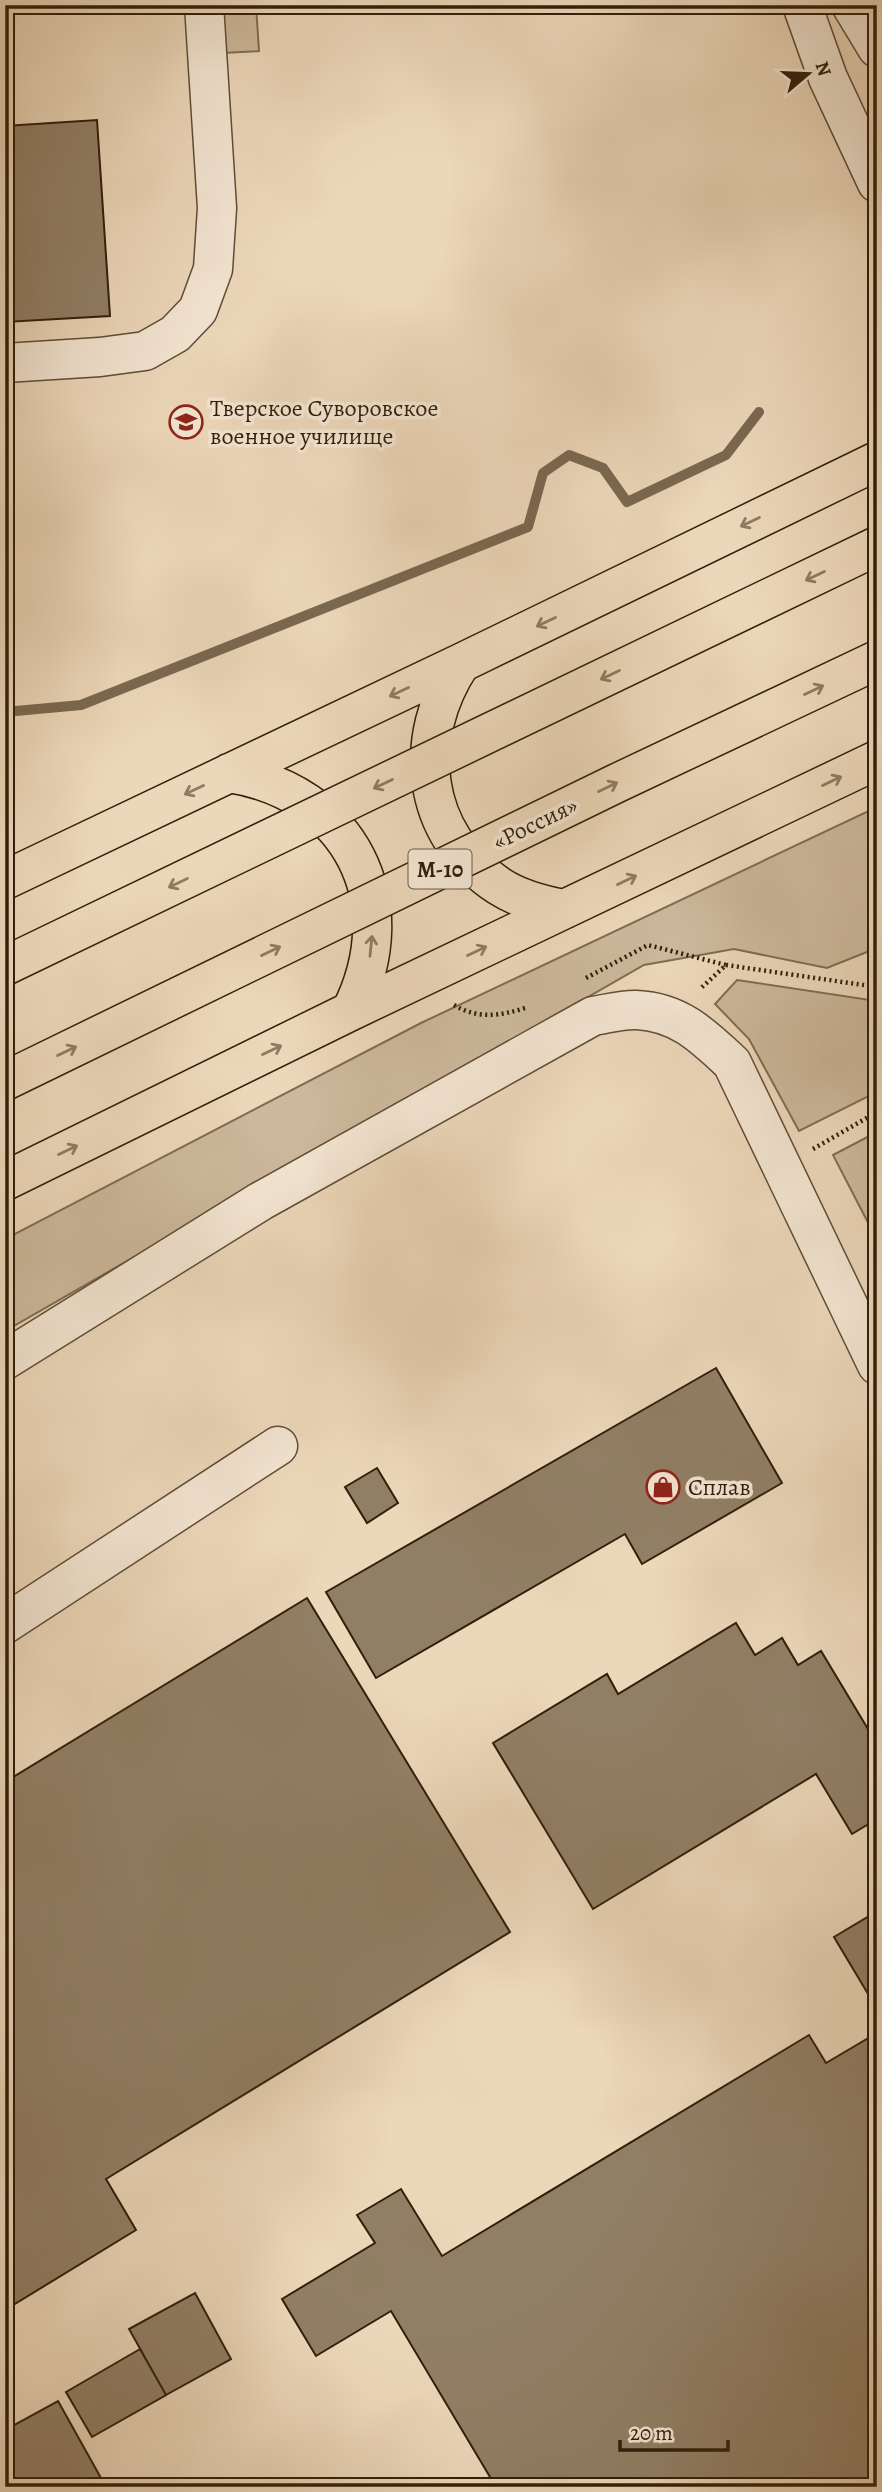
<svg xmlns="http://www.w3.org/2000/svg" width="882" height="2492" font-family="Alegreya,serif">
  <rect width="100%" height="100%" fill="#ecd7b9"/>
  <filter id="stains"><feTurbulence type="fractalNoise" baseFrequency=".00286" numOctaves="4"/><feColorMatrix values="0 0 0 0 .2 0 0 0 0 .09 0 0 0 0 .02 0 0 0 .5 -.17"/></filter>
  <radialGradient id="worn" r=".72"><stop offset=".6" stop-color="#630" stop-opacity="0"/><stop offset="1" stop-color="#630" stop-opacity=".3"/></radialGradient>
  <path fill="#ccb89b" stroke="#7e6c53" stroke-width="2" d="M 219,5 L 256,5 L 259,51 L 223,53 Z
    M 877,807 L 877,948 L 827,968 L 734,949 L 644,965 L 5,1331 L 5,1239 L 421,1023 Z
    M 737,980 L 877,1001 L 877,1092 L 799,1131 L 749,1039 L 715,1004 Z
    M 877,1132 L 877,1240 L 833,1155 Z"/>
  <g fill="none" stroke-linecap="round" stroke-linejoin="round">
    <path stroke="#7a6850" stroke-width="10" d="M 5,712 L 81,705 L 528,527 L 543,473 L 569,455 L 603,468 L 627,502 L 726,455 L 759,412"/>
  </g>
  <path fill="#917f65" stroke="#2f1f0b" stroke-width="2" d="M 97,120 L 110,316 L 5,322 L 5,126 Z
    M 716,1368 L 782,1483 L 642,1564 L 625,1534 L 376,1678 L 326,1592 Z
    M 377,1468 L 398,1503 L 367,1523 L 345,1487 Z
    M 307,1598 L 510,1932 L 106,2179 L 136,2230 L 5,2310 L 5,1782 Z
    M 736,1623 L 755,1655 L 782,1638 L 798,1665 L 821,1651 L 877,1744 L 877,1819 L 852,1834 L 816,1774 L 593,1909 L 493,1743 L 607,1674 L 618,1694 Z
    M 871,1915 L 877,1926 L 877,2009 L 834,1937 Z
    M 877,2033 L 877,2487 L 496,2487 L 391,2311 L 316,2356 L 282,2299 L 375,2243 L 357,2215 L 401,2189 L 442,2256 L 809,2035 L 826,2063 Z
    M 195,2293 L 231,2359 L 166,2395 L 129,2329 Z
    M 140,2349 L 166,2395 L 92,2437 L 66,2392 Z
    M 58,2401 L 106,2487 L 5,2487 L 5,2430 Z"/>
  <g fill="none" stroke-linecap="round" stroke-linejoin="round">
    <defs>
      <path id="minor" d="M 802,5 L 828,78 L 877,183
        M 851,5 L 877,48
        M 5,363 L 100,357 L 145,351 L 175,334 L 198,310 L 213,269 L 217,208 L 204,5
        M 5,1360 L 261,1201 L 593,1016 C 607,1014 623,1009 637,1010 C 679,1012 703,1036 732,1063 L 877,1365
        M 5,1624 L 278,1446"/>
      <path id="major" d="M 461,663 C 411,738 420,834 499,886 C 519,899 542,905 565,909
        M 229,773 C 350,792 406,901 351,1011
        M 5,880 L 461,663 L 877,461
        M 5,1181 L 351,1011 L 877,760"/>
    </defs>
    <use href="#minor" stroke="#5e4d36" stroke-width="41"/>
    <use href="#major" stroke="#2f1f0b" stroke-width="41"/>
    <path stroke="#2f1f0b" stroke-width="4.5" stroke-dasharray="2 3.5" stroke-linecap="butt" d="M 726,965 L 877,987
      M 586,978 L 648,945 L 726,965 L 700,989
      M 454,1005 C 477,1019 500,1016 525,1008
      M 813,1149 L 877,1112"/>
    <use href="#minor" stroke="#f3e5d2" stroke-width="38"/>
    <use href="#major" stroke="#ecd7b9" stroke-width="38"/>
    <defs>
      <path id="highway-bridge" d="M 5,966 L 877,546
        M 5,1081 L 617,783 L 877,660"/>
    </defs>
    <use href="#highway-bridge" stroke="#2f1f0b" stroke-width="41" stroke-linecap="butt"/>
    <use href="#highway-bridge" stroke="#ecd7b9" stroke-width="38"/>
  </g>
  <defs><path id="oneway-shaft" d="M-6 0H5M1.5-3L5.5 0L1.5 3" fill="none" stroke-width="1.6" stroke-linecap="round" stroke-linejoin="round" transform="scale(1.75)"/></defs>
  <g stroke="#8e7b62">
    <use href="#oneway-shaft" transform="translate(750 522) rotate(154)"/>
    <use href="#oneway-shaft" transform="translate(815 576) rotate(154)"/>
    <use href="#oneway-shaft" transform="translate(546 622) rotate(154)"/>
    <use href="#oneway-shaft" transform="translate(610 675) rotate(154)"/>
    <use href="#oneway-shaft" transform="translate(814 690) rotate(-25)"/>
    <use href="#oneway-shaft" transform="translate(399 692) rotate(155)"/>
    <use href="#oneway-shaft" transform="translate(832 781) rotate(-26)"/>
    <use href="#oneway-shaft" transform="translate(383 784) rotate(154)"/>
    <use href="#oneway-shaft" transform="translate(608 787) rotate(-26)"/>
    <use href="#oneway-shaft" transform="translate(194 790) rotate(155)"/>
    <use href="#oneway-shaft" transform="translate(627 880) rotate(-26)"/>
    <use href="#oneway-shaft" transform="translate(178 883) rotate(154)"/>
    <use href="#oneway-shaft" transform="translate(371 946) rotate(-84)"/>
    <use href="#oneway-shaft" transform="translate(271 951) rotate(-26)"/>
    <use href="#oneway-shaft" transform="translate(477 951) rotate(-25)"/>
    <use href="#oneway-shaft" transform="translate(272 1050) rotate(-26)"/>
    <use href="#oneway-shaft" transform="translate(67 1051) rotate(-26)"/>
    <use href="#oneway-shaft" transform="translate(68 1150) rotate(-26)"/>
  </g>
  <defs>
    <symbol id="school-ring" viewBox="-11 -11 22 22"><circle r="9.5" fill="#f3e5d2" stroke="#8f2418" stroke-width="1.5"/><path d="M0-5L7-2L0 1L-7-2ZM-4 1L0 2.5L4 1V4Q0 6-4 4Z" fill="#8f2418"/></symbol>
    <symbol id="shop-ring" viewBox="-11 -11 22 22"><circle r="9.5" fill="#f3e5d2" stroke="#8f2418" stroke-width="1.5"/><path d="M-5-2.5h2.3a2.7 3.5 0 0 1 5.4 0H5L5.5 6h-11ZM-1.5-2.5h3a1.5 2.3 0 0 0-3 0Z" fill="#8f2418"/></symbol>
  </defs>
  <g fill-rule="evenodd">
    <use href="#school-ring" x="167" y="403" width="38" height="38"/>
    <use href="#shop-ring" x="644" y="1468" width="38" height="38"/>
  </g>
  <g text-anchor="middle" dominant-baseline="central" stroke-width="7" stroke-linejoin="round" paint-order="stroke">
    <rect fill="#f3e5d2" stroke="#6a5a47" stroke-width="2" x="408.5" y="849.5" width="63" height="39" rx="5"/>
    <g font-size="23" font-weight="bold" fill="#2f1f0b">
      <text x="440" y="869">М-10</text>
    </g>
    <g font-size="24" fill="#2f1f0b" stroke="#f3e5d2" text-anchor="start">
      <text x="210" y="408">Тверское Суворовское<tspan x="210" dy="28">военное училище</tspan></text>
      <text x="688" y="1487">Сплав</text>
    </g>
    <g font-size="24" fill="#2f1f0b" stroke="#f3e5d2">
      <text transform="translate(535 823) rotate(-26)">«Россия»</text>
    </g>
  </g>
  <rect width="882" height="2492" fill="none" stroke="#ecd7b9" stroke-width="28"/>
  <rect x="7" y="7" width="868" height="2478" fill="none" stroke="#2f1f0b" stroke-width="3.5"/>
  <rect x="14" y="14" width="854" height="2464" fill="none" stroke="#2f1f0b" stroke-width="2"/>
  <g transform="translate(808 74) rotate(71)" stroke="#f3e5d2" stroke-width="5" paint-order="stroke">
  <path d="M0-5L12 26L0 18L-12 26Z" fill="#2f1f0b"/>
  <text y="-10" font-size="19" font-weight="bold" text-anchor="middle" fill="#2f1f0b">N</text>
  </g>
  <path d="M620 2440v10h108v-10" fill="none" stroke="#2f1f0b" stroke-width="3.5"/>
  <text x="630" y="2440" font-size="21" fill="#2f1f0b" stroke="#f3e5d2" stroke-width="5" paint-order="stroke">20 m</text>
  <rect width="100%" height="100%" filter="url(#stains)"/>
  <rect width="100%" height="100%" fill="url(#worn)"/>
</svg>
